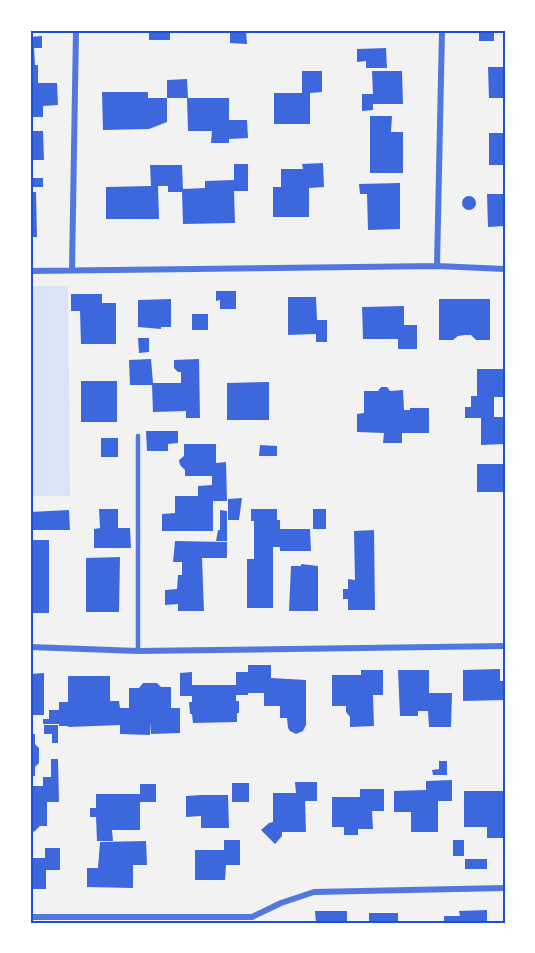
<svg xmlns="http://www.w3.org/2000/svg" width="535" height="953" font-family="'DejaVu Sans',sans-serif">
  <rect width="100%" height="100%" fill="#f2f2f2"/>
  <path fill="#dbe4f7" d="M 30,286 L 68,286 L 70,496 L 30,496 Z"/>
  <path fill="#3d67dc" d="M 149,30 L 170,30 L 170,40 L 149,40 Z
    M 223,30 L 246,30 L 247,44 L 230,43 L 230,32 L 223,32 Z
    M 272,30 L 310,30 L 310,32 L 272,33 Z
    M 479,30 L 494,30 L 494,41 L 479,41 Z
    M 42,36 L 42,48 L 34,48 L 35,65 L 38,65 L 38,83 L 57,83 L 58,105 L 43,106 L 43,117 L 30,117 L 30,37 Z
    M 386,48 L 387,68 L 366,68 L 366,61 L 357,62 L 357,49 Z
    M 488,67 L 505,67 L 505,100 L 503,98 L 489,98 Z
    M 302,71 L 322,71 L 322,92 L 310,93 L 310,124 L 274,124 L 274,93 L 302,93 Z
    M 372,71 L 402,71 L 403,104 L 373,104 L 373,110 L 362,111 L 362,94 L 373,94 Z
    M 187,79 L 188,98 L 167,98 L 167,80 Z
    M 102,92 L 148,92 L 148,98 L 167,98 L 167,122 L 149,129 L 103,130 Z
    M 187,98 L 229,98 L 229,120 L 247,120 L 248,138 L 229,139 L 229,143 L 211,143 L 212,131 L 188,131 Z
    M 370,116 L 392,116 L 391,132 L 403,132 L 403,173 L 370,173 Z
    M 30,131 L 43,131 L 44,160 L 30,160 Z
    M 489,133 L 505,133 L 505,165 L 489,165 Z
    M 323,163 L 324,187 L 309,188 L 309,217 L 273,217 L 273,187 L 281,187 L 281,169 L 303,169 L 302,164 Z
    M 234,164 L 248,164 L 248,191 L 234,191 L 235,223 L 183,224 L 182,192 L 168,192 L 168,186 L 158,186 L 159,219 L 106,219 L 106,187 L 151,186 L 150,165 L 182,165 L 183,189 L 205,188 L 205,181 L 234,180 Z
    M 30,178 L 43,178 L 43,187 L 30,187 Z
    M 400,183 L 400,229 L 368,230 L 367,194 L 360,194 L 359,184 Z
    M 30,192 L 36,192 L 37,237 L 30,237 Z
    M 487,194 L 505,194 L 505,226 L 488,227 Z
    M462 203a7 7 0 1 1 14 0a7 7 0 1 1-14 0Z
    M 216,291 L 236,291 L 236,309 L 220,309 L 220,300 L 216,301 Z
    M 71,294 L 102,294 L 102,303 L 116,303 L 116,344 L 81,344 L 80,311 L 71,311 Z
    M 288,297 L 316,297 L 317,320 L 327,320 L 327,342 L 316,342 L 316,334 L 288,335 Z
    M 171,299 L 171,327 L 161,327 L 161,329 L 138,327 L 138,300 Z
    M 439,299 L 490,299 L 490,340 L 476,340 L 471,335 L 465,335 L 458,336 L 453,340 L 439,340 Z
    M 404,306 L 404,325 L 417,325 L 417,349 L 398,349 L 398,339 L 363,339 L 362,307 Z
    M 192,314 L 208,314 L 208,330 L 192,330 Z
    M 138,338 L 149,338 L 149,352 L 139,353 Z
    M 151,359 L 153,383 L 181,383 L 181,372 L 178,372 L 174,368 L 174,360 L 199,359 L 200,418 L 186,418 L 186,411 L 153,412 L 152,385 L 130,385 L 129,360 Z
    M 477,369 L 505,369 L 505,397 L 494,397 L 494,417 L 505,417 L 505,444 L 481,445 L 481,418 L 465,418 L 465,407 L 471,407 L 471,396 L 477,396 Z
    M 81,381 L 117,381 L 117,422 L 81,422 Z
    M 269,382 L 269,420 L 227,420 L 227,383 Z
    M 381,387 L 387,387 L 390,391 L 403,390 L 404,410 L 410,410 L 410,408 L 429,408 L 429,433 L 402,433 L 402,443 L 383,443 L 384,433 L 357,432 L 357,414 L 364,413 L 364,391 L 378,391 Z
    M 146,431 L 178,431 L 178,443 L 168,444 L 168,451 L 147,451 Z
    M 101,438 L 118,438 L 118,457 L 101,457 Z
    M 184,444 L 216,444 L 216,463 L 226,462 L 227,501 L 213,501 L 213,531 L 162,531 L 162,514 L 175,513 L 175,496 L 198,496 L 198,486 L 212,485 L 212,476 L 185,476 L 185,470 L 180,465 L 179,460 L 184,456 Z
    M 260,445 L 277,446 L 277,456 L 259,456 Z
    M 477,464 L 505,464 L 505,492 L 477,492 Z
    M 242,498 L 239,520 L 228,520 L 228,499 Z
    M 99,509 L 118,509 L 118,528 L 130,528 L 131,548 L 94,548 L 94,529 L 100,528 Z
    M 251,509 L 277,509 L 277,520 L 280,520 L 280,529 L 310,529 L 311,551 L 280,551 L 280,547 L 273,547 L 273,608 L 247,608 L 247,559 L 254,559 L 254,521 L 251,521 Z
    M 313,509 L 326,509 L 326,529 L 313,529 Z
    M 69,510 L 70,530 L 30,530 L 30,512 Z
    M 220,510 L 227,511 L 227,541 L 216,541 L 218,530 L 220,530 Z
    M 374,530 L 375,610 L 348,610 L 348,599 L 343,599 L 343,589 L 348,589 L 348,579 L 355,580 L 354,531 Z
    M 30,540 L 49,540 L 49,613 L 30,613 Z
    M 175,541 L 227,542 L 227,558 L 202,558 L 204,611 L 178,611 L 178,604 L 165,605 L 165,590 L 177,589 L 178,575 L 182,575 L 182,562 L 173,562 Z
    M 120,557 L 119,612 L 86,612 L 86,558 Z
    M 301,564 L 318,566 L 318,611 L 289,611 L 291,566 L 301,566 Z
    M 248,665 L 271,665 L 271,678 L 306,680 L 306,725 L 303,731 L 296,734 L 290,731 L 288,728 L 287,718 L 280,718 L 280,706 L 264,706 L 264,693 L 248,693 L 248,695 L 236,695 L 236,701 L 239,701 L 239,713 L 237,713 L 237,722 L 193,723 L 192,714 L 190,714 L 189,702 L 192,702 L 192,696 L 180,696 L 180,673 L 192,672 L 192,685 L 236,685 L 236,672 L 248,672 Z
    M 500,669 L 500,681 L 505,681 L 505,700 L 463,701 L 463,670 Z
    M 361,670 L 383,670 L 383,695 L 373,695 L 374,726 L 350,727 L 350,717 L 346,712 L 346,706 L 332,706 L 332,675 L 361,675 Z
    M 398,670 L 429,670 L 429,693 L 452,693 L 451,727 L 429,727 L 428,711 L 418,711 L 418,716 L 400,716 Z
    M 44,673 L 44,715 L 30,715 L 30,674 Z
    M 68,676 L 110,676 L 110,701 L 119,701 L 120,708 L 129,708 L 129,688 L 139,688 L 143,683 L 157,683 L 161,687 L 171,687 L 171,708 L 180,708 L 180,733 L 151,734 L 151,722 L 150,735 L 120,734 L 120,725 L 68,727 L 68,726 L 59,726 L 59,724 L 43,724 L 43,719 L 49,719 L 49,710 L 59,710 L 59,702 L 68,702 Z
    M 44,725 L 58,725 L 58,743 L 52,743 L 52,734 L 44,734 Z
    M 30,734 L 35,734 L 35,744 L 39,748 L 39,763 L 35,767 L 35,776 L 30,776 Z
    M 51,759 L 58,759 L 59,802 L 47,802 L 47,826 L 40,826 L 34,832 L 30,828 L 30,786 L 43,786 L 43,777 L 51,777 Z
    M 439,761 L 447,761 L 447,775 L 433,775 L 432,770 L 439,769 Z
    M 452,780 L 452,801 L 438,801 L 438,832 L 411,832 L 411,812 L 394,812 L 394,791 L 426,790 L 426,781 Z
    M 295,782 L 317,782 L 317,801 L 305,801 L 306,832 L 282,832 L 282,836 L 275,844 L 261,830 L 269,823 L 273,822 L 273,793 L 296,793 Z
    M 232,783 L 249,783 L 249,802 L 232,802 Z
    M 140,784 L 156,784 L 156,802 L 140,802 L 140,830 L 112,830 L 113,841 L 97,841 L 96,817 L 90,817 L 90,808 L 96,808 L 96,794 L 140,794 Z
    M 360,789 L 384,789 L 384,811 L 372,811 L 373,829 L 358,829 L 358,835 L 344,835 L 344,827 L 332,827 L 332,797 L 360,797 Z
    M 464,791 L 505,791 L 505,838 L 487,838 L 487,827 L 464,827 Z
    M 201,795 L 228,795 L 229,828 L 201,828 L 201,816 L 186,817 L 186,796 Z
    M 224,840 L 240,840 L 240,865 L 226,865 L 225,880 L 195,880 L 195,850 L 224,850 Z
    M 453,840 L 464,840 L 464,856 L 453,856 Z
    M 146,841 L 147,865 L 133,865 L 133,888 L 87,887 L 87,868 L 98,868 L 100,842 Z
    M 45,848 L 60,848 L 60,870 L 46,870 L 46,889 L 30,889 L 30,858 L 45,858 Z
    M 465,859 L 487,859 L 487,869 L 465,869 Z
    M 487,910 L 487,923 L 444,923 L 444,916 L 460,916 L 459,911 Z
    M 315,911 L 347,911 L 347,923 L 316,923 Z
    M 369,913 L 398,913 L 398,923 L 369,923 Z"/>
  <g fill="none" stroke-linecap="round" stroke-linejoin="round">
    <path stroke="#5277de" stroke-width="4.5" d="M 138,651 L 138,436"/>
    <path stroke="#5277de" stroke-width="6" d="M 437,266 L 442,30
      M 72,270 L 76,30
      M 30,271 L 437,266 L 505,269
      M 30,647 L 138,651 L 505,646
      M 30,917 L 252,917 L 281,903 L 314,892 L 505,888"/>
  </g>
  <rect width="535" height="953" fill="none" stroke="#ffffff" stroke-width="63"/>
  <rect x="32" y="32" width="472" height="890" fill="none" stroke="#1d4ed8" stroke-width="2"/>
</svg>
